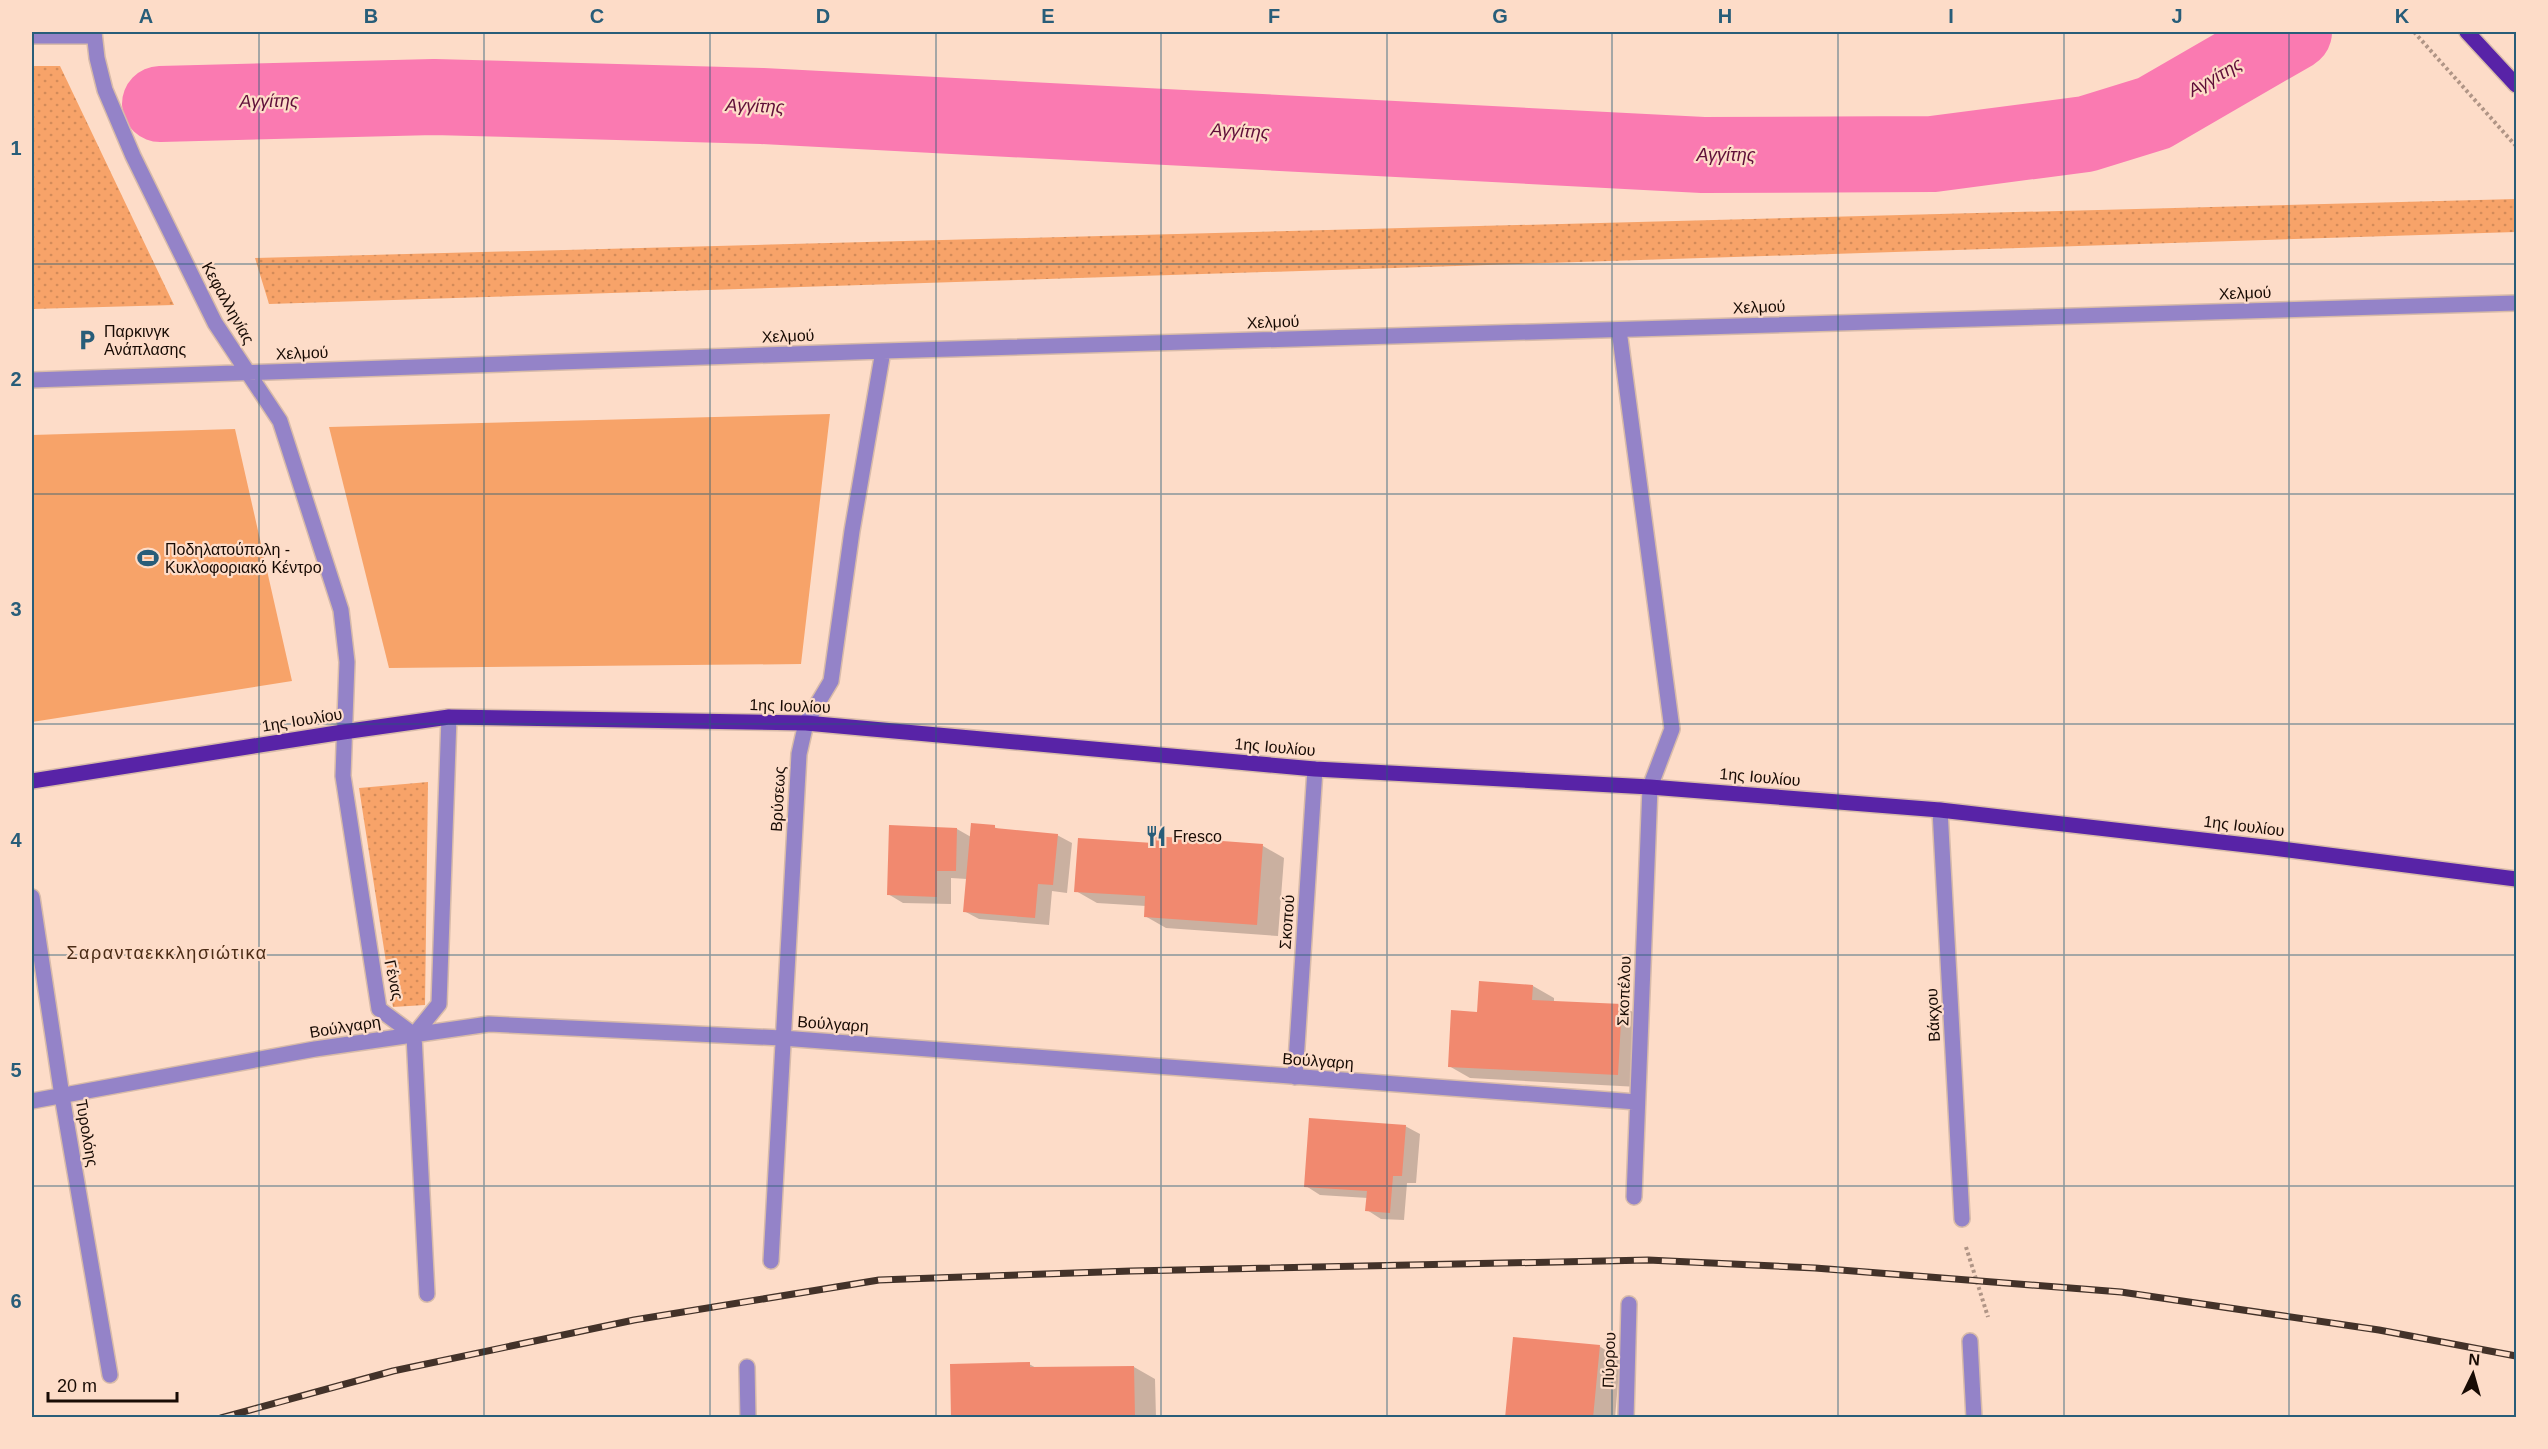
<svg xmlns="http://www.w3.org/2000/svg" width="2548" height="1449" font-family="Arial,sans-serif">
  <defs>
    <pattern id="green-dots" width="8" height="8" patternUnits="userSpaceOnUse" patternTransform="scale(1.5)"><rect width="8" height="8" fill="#f7a369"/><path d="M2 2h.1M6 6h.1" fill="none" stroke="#d38b59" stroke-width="1.8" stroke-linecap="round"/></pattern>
  </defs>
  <rect width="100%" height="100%" fill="#fddcc8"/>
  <path fill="url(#green-dots)" d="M 32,66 L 60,66 L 174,305 L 32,309 Z
    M 2516,199 L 2516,232 L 269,304 L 255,258 Z
    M 428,782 L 425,1005 L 393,1007 L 359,788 Z"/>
  <path fill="#f7a369" d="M 830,414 L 801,664 L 389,668 L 329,427 Z
    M 235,429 L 292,681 L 32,722 L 32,435 Z"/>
  <path fill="#0003" d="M 994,827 L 1000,830 L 1057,835 L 1072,843 L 1067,893 L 1052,891 L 1049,925 L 979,919 L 964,911 L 967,879 L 951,878 L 951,904 L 903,903 L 888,894 L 957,829 L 971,837 Z
    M 1155,844 L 1263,846 L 1284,858 L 1278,936 L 1166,928 L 1145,916 L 1146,906 L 1097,903 L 1076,891 Z
    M 1533,986 L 1554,998 L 1554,1002 L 1621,1005 L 1643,1018 L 1639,1087 L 1470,1078 L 1449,1066 L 1479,1014 Z
    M 1405,1126 L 1420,1134 L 1416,1183 L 1407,1183 L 1404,1220 L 1381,1219 L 1367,1210 L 1368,1198 L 1320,1195 L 1306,1186 Z
    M 1599,1346 L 1620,1359 L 1615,1418 L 1507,1418 Z
    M 1029,1364 L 1038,1369 L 1134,1367 L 1155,1379 L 1156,1418 L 952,1418 Z"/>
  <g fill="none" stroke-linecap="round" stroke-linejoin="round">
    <path stroke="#fa7ab1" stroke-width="76" d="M 160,104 L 434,97 L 762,106 L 1703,155 L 1933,154 L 2086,134 L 2154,113 L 2294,32"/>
  </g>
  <path fill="#f1896f" d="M 971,823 L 995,825 L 995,828 L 1058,834 L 1053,885 L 1038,884 L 1035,918 L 963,912 Z
    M 889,825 L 957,828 L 956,871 L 937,871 L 937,897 L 887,895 Z
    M 1154,836 L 1263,844 L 1257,925 L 1144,917 L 1145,896 L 1074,892 L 1078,838 L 1153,843 Z
    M 1479,981 L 1533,985 L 1532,1000 L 1622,1004 L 1618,1075 L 1448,1067 L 1451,1010 L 1477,1012 Z
    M 1309,1118 L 1406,1125 L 1402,1176 L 1393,1176 L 1390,1213 L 1365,1211 L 1367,1191 L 1304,1187 Z
    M 1513,1337 L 1600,1345 L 1593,1418 L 1505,1418 Z
    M 1030,1362 L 1030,1367 L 1134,1366 L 1135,1418 L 951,1418 L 950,1364 Z"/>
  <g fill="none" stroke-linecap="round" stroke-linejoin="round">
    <defs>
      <path id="minor" d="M 94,32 L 97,58 L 105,90 L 133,156 L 215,323 L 280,421 L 341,610 L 347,662 L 343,776 L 379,1009 L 414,1035 L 427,1294
        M 32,36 L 93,36
        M 1619,330 L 1672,729 L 1650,787 L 1634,1197
        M 32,380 L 883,351 L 2516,303
        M 1940,810 L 1962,1219
        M 32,897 L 62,1096 L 110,1375
        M 414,1035 L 439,1004 L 449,717
        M 1295,1077 L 1315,769
        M 32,1101 L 315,1049 L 489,1024 L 782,1038 L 1637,1102
        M 771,1261 L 799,754 L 806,723 L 831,681 L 852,531 L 883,351
        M 1970,1341 L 1974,1418
        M 747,1367 L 748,1418
        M 1626,1418 L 1629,1304"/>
      <path id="major" d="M 2467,32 L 2516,85
        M 32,781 L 343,732 L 449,717 L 806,723 L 1315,769 L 1650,787 L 1940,810 L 2273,848 L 2516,879"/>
    </defs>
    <use href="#minor" stroke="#d8bba9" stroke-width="18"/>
    <use href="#major" stroke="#d8bba9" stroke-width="18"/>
    <path stroke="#b09586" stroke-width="4" stroke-dasharray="3 3" stroke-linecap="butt" d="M 2414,32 L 2516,146
      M 1966,1247 L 1988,1317"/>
    <use href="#minor" stroke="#9483c8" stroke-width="15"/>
    <use href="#major" stroke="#5823a7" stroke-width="15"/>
    <defs>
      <path id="rail" d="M 221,1418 L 393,1371 L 634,1320 L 879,1280 L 1131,1271 L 1648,1260 L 1815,1268 L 2121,1292 L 2379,1330 L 2516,1356"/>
    </defs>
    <use href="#rail" stroke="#433229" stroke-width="7"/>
    <use href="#rail" stroke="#fddcc8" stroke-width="4.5" stroke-dasharray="14" stroke-linecap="butt"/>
  </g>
  <path fill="none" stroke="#285d79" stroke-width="1.5" stroke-opacity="0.55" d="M 259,32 L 259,1418M 484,32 L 484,1418M 710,32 L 710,1418M 936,32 L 936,1418M 1161,32 L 1161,1418M 1387,32 L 1387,1418M 1612,32 L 1612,1418M 1838,32 L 1838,1418M 2064,32 L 2064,1418M 2289,32 L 2289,1418M 32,264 L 2516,264M 32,494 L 2516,494M 32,724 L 2516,724M 32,955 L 2516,955M 32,1186 L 2516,1186"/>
  <defs>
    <symbol id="parking-bare" viewBox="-9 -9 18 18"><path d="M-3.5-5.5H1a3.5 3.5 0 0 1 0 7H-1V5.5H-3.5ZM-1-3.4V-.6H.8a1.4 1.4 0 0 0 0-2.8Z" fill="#285d79" stroke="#fddcc8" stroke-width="2.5" paint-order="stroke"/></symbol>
    <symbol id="stadium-bare" viewBox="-9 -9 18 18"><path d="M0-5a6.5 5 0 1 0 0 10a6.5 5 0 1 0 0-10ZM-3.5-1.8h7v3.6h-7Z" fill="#285d79" stroke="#fddcc8" stroke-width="2.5" paint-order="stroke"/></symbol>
    <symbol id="restaurant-bare" viewBox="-9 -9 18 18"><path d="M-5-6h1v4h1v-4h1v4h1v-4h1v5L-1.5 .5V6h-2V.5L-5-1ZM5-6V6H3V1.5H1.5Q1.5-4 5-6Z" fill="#285d79" stroke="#fddcc8" stroke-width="2.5" paint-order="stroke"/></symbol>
  </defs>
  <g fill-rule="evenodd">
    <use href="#parking-bare" x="72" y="325" width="30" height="30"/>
    <use href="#stadium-bare" x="133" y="543" width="30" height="30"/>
    <use href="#restaurant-bare" x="1141" y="821" width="30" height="30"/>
  </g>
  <g text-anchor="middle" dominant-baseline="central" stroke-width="4.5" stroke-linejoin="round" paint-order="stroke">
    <g font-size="16" fill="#180b04" stroke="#fddcc8">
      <text transform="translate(2245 293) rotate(-2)">Χελμού</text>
      <text transform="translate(228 303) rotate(61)">Κεφαλληνίας</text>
      <text transform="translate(1759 307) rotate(-2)">Χελμού</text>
      <text transform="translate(1273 322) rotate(-2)">Χελμού</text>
      <text transform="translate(788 336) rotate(-2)">Χελμού</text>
      <text transform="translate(302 353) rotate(-2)">Χελμού</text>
      <text transform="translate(790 706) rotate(2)">1ης Ιουλίου</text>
      <text transform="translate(302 720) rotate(-9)">1ης Ιουλίου</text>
      <text transform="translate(1275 747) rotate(5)">1ης Ιουλίου</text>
      <text transform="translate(1760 777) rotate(5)">1ης Ιουλίου</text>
      <text transform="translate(778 799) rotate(-87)">Βρύσεως</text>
      <text transform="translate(2244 826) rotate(7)">1ης Ιουλίου</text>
      <text transform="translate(1287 922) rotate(-86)">Σκοπού</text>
      <text transform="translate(394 980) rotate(78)">Γένας</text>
      <text transform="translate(1624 991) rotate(-88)">Σκοπέλου</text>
      <text transform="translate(1933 1015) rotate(-93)">Βάκχου</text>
      <text transform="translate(833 1024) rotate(4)">Βούλγαρη</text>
      <text transform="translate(345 1027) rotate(-9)">Βούλγαρη</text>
      <text transform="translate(1318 1061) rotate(4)">Βούλγαρη</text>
      <text transform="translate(87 1133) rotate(80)">Τυρολόης</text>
      <text transform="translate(1609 1360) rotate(-88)">Πύρρου</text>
    </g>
    <g font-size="16" fill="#180b04" stroke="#fddcc8" text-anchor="start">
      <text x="104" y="331">Παρκινγκ<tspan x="104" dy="18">Ανάπλασης</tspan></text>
      <text x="165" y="549">Ποδηλατούπολη -<tspan x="165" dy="18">Κυκλοφοριακό Κέντρο</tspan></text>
      <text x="1173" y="836">Fresco</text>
    </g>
    <g font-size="18" font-style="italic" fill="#5f0e38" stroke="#fddcc8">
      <text transform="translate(2215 77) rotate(-30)">Αγγίτης</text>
      <text transform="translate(269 101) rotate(-1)">Αγγίτης</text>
      <text transform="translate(755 106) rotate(2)">Αγγίτης</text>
      <text transform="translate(1240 131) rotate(3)">Αγγίτης</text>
      <text x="1726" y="155">Αγγίτης</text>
    </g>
    <g font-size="18" letter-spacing="1.5" fill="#4b2c16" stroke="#fddcc8">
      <text x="167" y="953">Σαρανταεκκλησιώτικα</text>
    </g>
  </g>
  <rect width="2548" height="1449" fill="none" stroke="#fddcc8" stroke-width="66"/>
  <g transform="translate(2473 1374) rotate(5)" stroke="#fddcc8" stroke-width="4.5" paint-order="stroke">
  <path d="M0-4.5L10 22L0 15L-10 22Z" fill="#180b04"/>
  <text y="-9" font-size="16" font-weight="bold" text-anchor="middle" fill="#180b04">N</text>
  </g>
  <path d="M48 1392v9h129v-9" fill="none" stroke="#180b04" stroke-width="3"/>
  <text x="57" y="1392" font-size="18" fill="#180b04" stroke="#fddcc8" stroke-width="4.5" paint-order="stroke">20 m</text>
  <rect x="33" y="33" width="2482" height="1383" fill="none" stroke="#285d79" stroke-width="2"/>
  <g font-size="20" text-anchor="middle" font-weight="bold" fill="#285d79">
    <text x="146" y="23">A</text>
    <text x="371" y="23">B</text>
    <text x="597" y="23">C</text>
    <text x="823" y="23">D</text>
    <text x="1048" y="23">E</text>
    <text x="1274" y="23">F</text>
    <text x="1500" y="23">G</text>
    <text x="1725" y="23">H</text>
    <text x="1951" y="23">I</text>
    <text x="2177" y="23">J</text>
    <text x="2402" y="23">K</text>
    <text x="16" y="155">1</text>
    <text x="16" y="386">2</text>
    <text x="16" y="616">3</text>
    <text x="16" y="847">4</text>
    <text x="16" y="1077">5</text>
    <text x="16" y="1308">6</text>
  </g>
</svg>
